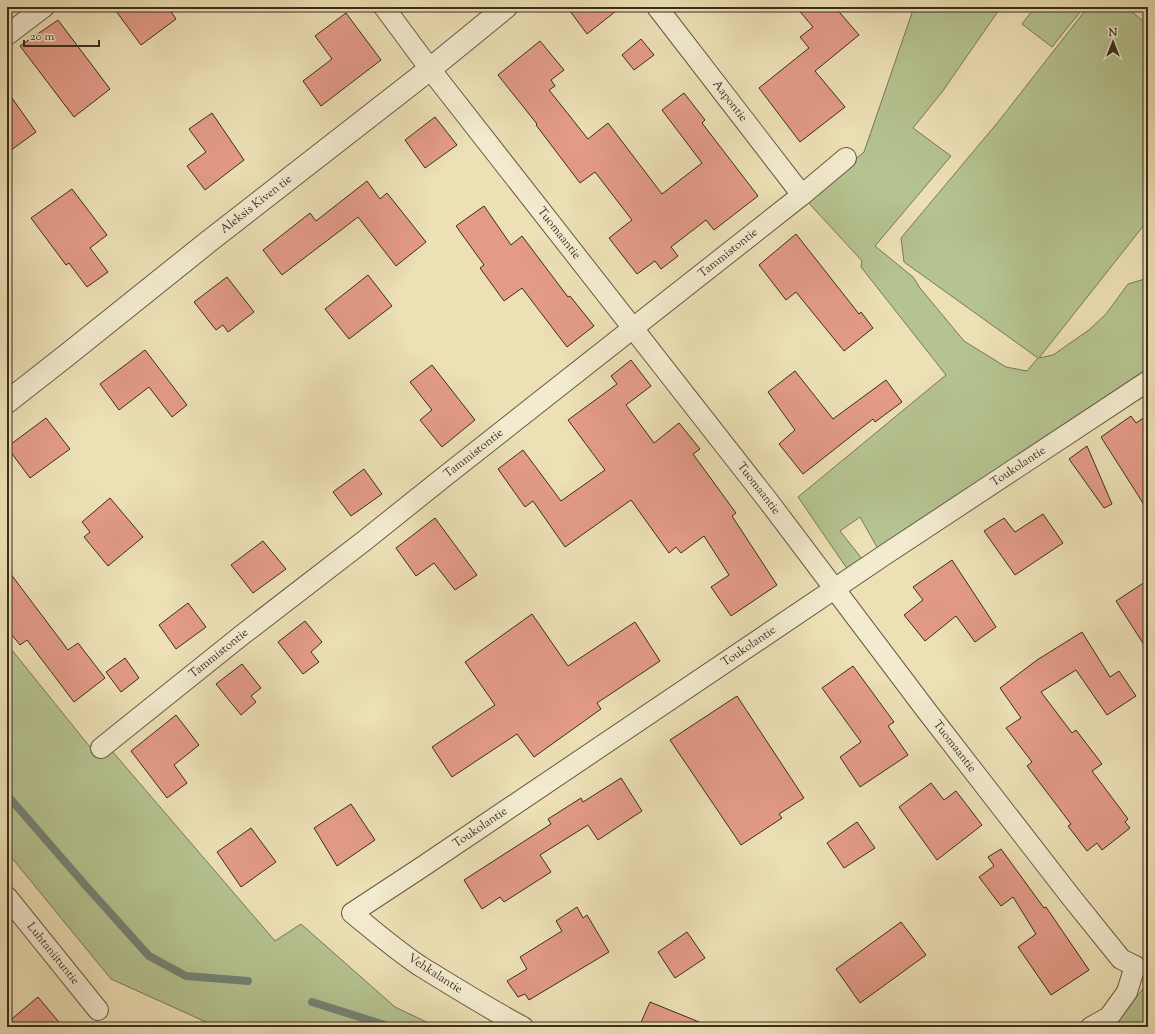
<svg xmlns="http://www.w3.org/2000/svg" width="1155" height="1034" font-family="'Sorts Mill Goudy',serif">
  <rect width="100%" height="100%" fill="#ede0b5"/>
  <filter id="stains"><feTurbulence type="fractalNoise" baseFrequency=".005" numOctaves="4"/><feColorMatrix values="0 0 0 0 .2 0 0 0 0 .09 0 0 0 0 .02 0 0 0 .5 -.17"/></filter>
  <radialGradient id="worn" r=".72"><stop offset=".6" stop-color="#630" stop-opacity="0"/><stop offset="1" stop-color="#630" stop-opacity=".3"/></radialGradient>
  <path fill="#b5c390" stroke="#787858" d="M 914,7 L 1001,7 L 942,92 L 913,128 L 951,156 L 875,246 L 913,277 L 920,288 L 964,341 L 1006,367 L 1027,371 L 1038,358 L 904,262 L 901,238 L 998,122 L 1088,7 L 1126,7 L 1148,25 L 1148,220 L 1039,358 L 1053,355 L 1089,330 L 1106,314 L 1128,284 L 1148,278 L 1148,381 L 878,549 L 860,517 L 840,531 L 863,560 L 848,570 L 798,497 L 946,375 L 861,267 L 862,261 L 806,200 L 864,152 Z
    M 1035,7 L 1084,7 L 1052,47 L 1022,24 Z
    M 7,644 L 90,747 L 112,751 L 275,941 L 301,924 L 395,1007 L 437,1027 L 217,1027 L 111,979 L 7,852 Z
    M 1148,983 L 1148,1027 L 1111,1027 Z"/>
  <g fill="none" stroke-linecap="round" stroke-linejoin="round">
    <path stroke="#738374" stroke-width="8" d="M 7,795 L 86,886 L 149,956 L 186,976 L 248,981
      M 312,1002 L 391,1027"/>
  </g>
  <path fill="#e39b88" stroke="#3a2d1f" d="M 113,7 L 168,7 L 176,19 L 141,45 Z
    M 567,7 L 621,7 L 587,34 Z
    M 796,7 L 835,7 L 859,35 L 815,71 L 845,107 L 800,142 L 759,88 L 809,48 L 800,37 L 813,27 Z
    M 346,13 L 381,60 L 321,106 L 303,81 L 332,59 L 315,36 Z
    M 58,20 L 110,89 L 74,117 L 20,46 Z
    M 641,39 L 654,55 L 634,70 L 622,55 Z
    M 540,41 L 564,70 L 551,80 L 555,86 L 549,90 L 588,139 L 608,123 L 662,194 L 702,163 L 662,110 L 684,93 L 705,120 L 702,123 L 758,196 L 714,230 L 706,220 L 671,247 L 678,256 L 661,269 L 655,261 L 637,274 L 609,238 L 632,220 L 595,172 L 580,183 L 536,125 L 537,124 L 498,75 Z
    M 7,91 L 36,132 L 7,153 Z
    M 212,113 L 244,160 L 205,190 L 187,166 L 206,152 L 189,129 Z
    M 435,117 L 457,145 L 425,168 L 405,140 Z
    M 367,181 L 380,199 L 387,193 L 426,242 L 396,266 L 358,217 L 282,275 L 263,250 L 310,213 L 316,221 Z
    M 72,189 L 107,235 L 90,248 L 108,272 L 87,287 L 69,263 L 66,265 L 31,218 Z
    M 484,206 L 511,245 L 522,236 L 568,297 L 570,296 L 594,326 L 567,347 L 522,288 L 504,301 L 480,268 L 484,265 L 456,226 Z
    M 796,234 L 859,314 L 861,312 L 873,328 L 844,351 L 796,292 L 786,300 L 759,265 Z
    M 368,275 L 392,306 L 349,339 L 325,309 Z
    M 227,277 L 254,312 L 228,332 L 223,325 L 216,330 L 194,302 Z
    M 145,350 L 187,405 L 172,417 L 149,387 L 119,410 L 100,384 Z
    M 631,360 L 651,386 L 626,405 L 654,443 L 679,423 L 700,449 L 693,454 L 736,513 L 732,516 L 777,585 L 731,616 L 711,587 L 729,575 L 704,536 L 681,553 L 676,547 L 669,553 L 631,500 L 565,547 L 533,501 L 525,507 L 498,469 L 523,450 L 561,501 L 605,470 L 568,420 L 617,384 L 611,376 Z
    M 432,365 L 475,420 L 442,447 L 420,420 L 432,410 L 410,382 Z
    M 795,371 L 833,419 L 886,380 L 902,402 L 875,422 L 873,419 L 803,474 L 779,444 L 795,430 L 768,392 Z
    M 1148,415 L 1148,511 L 1101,437 L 1131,416 L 1136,423 Z
    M 46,418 L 70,449 L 30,478 L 7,447 Z
    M 1087,446 L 1112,504 L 1104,508 L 1069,459 Z
    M 364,469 L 382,494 L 351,516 L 333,492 Z
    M 110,498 L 143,537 L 108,566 L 84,537 L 90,532 L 82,522 Z
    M 1043,514 L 1063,543 L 1015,575 L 984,531 L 1004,518 L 1015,532 Z
    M 435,518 L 477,575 L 455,590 L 434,563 L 416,576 L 396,548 Z
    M 263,541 L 286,569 L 253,593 L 231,565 Z
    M 952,560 L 996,627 L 975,642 L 956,616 L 925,641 L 904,615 L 923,600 L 913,587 Z
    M 7,569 L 68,650 L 78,643 L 105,678 L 74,702 L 27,640 L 20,645 L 7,629 Z
    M 1148,580 L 1148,651 L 1116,601 Z
    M 188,603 L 206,627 L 176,649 L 159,625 Z
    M 532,614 L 568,666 L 635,622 L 660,661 L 597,703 L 601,709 L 534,757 L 517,734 L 452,777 L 432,747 L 495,705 L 465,662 Z
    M 305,621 L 322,642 L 311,652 L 319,662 L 303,674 L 278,642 Z
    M 1082,632 L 1110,677 L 1119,671 L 1136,696 L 1107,715 L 1076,670 L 1041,692 L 1072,733 L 1076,730 L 1102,764 L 1092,771 L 1128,819 L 1125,822 L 1130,828 L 1102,850 L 1097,843 L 1087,851 L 1068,826 L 1071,824 L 1027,766 L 1032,762 L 1006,728 L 1021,718 L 1000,688 L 1037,660 Z
    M 125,658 L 139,678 L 121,692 L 106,672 Z
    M 242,664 L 261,688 L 251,696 L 256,702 L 241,715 L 216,684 Z
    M 853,666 L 894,722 L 888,726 L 908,755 L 860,787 L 840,757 L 861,742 L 822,688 Z
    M 737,696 L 804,798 L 779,814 L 782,818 L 741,845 L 670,740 Z
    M 176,715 L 199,745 L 174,765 L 187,783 L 167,798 L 131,751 Z
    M 621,778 L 642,811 L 598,840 L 588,825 L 540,855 L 551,872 L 504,902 L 500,897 L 482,909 L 464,880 L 551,824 L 548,819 L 581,798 L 583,802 Z
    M 931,783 L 944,800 L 956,791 L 982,825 L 937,860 L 899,807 Z
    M 351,804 L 375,840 L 337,866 L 314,828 Z
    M 857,822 L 875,848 L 844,868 L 827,843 Z
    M 251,828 L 276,862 L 241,887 L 217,852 Z
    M 1001,849 L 1044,908 L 1046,907 L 1089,970 L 1051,995 L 1018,947 L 1036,934 L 1013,897 L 1001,906 L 979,877 L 994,866 L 988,857 Z
    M 577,907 L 583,918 L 587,915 L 609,952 L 529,1000 L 525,994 L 518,997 L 507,981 L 527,969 L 520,957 L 562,931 L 556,921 Z
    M 901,922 L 926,955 L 860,1003 L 836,969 Z
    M 687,932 L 705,958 L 675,978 L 658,952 Z
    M 38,997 L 63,1027 L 7,1027 L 7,1023 Z
    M 650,1002 L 709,1026 L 709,1027 L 639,1027 Z"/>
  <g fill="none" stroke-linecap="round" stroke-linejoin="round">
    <defs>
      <g id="minor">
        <path id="s1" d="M 384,7 L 430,69 L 769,502 L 926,710 L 1071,897 L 1121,959 L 1135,966"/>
        <path id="s2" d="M 657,7 L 802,195"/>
        <path d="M 7,35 L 44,7"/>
        <path id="s3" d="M 101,748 L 242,635 L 364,541 L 444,477 L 802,195 L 846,158"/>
        <path id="s4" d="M 7,897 L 98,1010"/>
        <path id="s5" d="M 523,1027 C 488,1008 454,987 420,966 C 396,950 374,931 352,913 L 422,867 L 883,556 L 1148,381"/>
        <path d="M 1091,1027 L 1109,1017 L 1127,992 L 1135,966"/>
      </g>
      <g id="tertiary">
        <path id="s6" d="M 7,402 L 67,355 L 208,242 L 430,69 L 506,7"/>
      </g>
    </defs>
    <use href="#minor" stroke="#675a44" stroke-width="22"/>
    <use href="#tertiary" stroke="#675a44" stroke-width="24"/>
    <use href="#minor" stroke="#f3ebcf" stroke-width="20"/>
    <use href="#tertiary" stroke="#f3ebcf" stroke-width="22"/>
  </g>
  <g text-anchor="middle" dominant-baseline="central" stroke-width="3" stroke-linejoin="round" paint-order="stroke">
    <g font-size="12" fill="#3a2d1f" stroke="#f3ebcf">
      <text stroke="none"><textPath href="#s2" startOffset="119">Aapontie</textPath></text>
      <text stroke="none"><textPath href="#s6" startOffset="318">Aleksis Kiven tie</textPath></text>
      <text stroke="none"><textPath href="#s1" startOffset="286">Tuomaantie</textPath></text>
      <text stroke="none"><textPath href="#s3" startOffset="799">Tammistontie</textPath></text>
      <text stroke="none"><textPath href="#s3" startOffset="475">Tammistontie</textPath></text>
      <text stroke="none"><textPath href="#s5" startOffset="1008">Toukolantie</textPath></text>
      <text stroke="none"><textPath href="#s1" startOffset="610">Tuomaantie</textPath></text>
      <text stroke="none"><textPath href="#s5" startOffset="684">Toukolantie</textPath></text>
      <text stroke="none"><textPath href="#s3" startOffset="151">Tammistontie</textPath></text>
      <text stroke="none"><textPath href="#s1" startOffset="934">Tuomaantie</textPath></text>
      <text stroke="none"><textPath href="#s5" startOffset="360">Toukolantie</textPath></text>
      <text stroke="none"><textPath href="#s4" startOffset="73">Luhtaniituntie</textPath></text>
      <text transform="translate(435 974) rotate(33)">Vehkalantie</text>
    </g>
  </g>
  <rect width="1155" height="1034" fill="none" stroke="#ede0b5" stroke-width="24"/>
  <rect x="8" y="8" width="1139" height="1018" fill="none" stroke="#3a2d1f" stroke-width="2"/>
  <rect x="12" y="12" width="1131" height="1010" fill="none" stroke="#3a2d1f"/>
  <g transform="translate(1113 42)" stroke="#f3ebcf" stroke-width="3" paint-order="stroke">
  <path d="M0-3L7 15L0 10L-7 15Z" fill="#3a2d1f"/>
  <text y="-6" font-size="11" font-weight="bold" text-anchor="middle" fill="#3a2d1f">N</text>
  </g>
  <path d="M24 40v6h75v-6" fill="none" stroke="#3a2d1f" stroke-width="2"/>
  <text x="30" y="40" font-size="12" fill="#3a2d1f" stroke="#f3ebcf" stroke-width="3" paint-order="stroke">20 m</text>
  <rect width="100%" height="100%" filter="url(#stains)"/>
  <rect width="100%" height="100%" fill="url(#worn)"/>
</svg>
